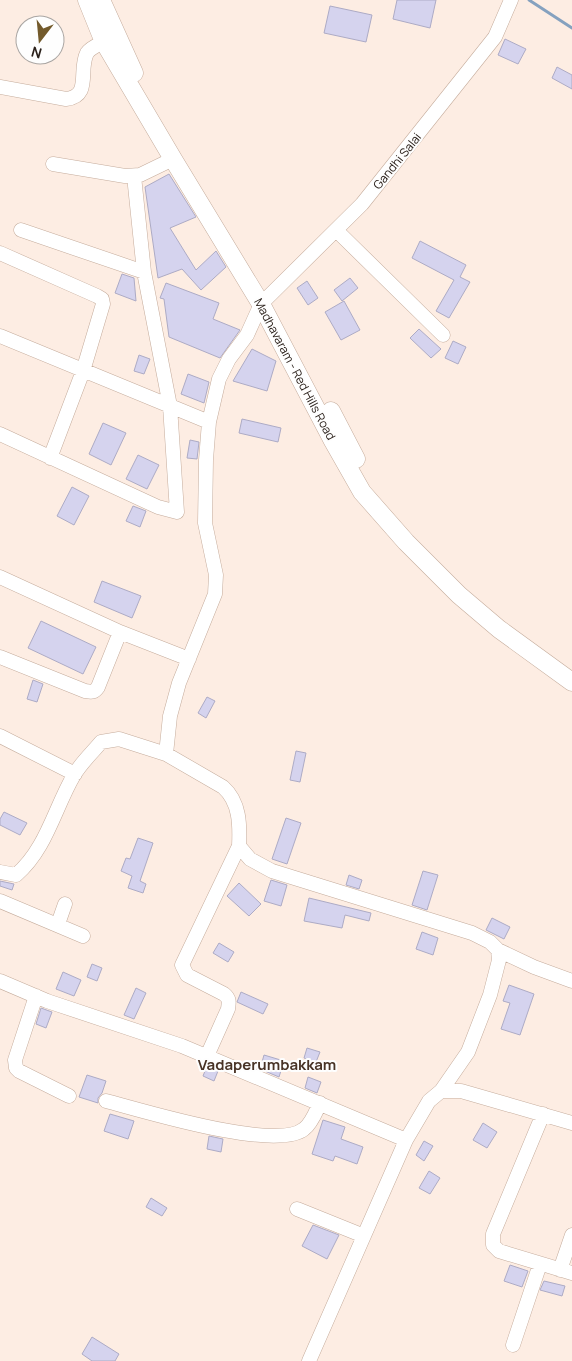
<svg xmlns="http://www.w3.org/2000/svg" width="572" height="1361" font-family="Manrope,sans-serif">
  <rect width="100%" height="100%" fill="#fdede3"/>
  <g fill="none" stroke-linecap="round" stroke-linejoin="round">
    <path stroke="#85a1bf" stroke-width="3" d="M 529,0 L 572,28"/>
  </g>
  <path fill="#d5d3ee" stroke="#adabc5" d="M 397,0 L 436,0 L 430,28 L 393,19 Z
    M 330,6 L 372,15 L 366,42 L 324,33 Z
    M 505,39 L 526,49 L 518,64 L 498,55 Z
    M 557,67 L 572,75 L 572,89 L 552,78 Z
    M 169,174 L 196,217 L 170,228 L 196,270 L 216,251 L 226,267 L 201,290 L 182,269 L 158,278 L 145,187 Z
    M 420,241 L 466,265 L 460,277 L 470,282 L 449,318 L 436,311 L 454,280 L 412,258 Z
    M 122,274 L 134,278 L 136,301 L 115,293 Z
    M 350,278 L 358,288 L 342,301 L 334,290 Z
    M 307,281 L 318,298 L 308,305 L 297,288 Z
    M 166,283 L 219,303 L 213,319 L 240,330 L 220,358 L 169,337 L 164,299 L 160,298 Z
    M 344,301 L 360,330 L 341,340 L 325,312 Z
    M 419,329 L 441,349 L 431,358 L 410,338 Z
    M 453,341 L 466,347 L 458,364 L 445,358 Z
    M 252,349 L 276,361 L 267,391 L 233,381 Z
    M 139,355 L 150,359 L 144,374 L 134,371 Z
    M 188,374 L 209,382 L 204,403 L 181,394 Z
    M 242,419 L 281,428 L 278,442 L 239,433 Z
    M 103,423 L 126,433 L 111,465 L 89,454 Z
    M 190,440 L 199,442 L 197,459 L 187,458 Z
    M 138,455 L 159,465 L 147,489 L 126,479 Z
    M 72,487 L 89,496 L 74,525 L 57,516 Z
    M 133,506 L 146,511 L 140,527 L 126,521 Z
    M 102,581 L 141,596 L 132,618 L 94,602 Z
    M 41,621 L 96,647 L 83,674 L 28,648 Z
    M 33,680 L 43,684 L 37,702 L 27,699 Z
    M 207,697 L 215,701 L 206,718 L 198,713 Z
    M 296,751 L 306,753 L 300,782 L 290,780 Z
    M 4,812 L 27,823 L 20,835 L 0,825 L 0,819 Z
    M 286,818 L 301,823 L 287,864 L 272,859 Z
    M 138,838 L 153,843 L 140,881 L 146,884 L 143,893 L 128,888 L 132,876 L 121,871 L 126,858 L 130,859 Z
    M 423,871 L 438,875 L 427,910 L 412,905 Z
    M 349,875 L 362,880 L 359,889 L 346,885 Z
    M 271,880 L 287,885 L 281,906 L 264,901 Z
    M 0,881 L 14,884 L 12,890 L 0,886 Z
    M 239,883 L 261,904 L 249,916 L 227,896 Z
    M 309,898 L 371,913 L 369,921 L 345,915 L 342,928 L 304,921 Z
    M 492,918 L 510,927 L 504,939 L 486,930 Z
    M 422,932 L 438,938 L 433,955 L 416,949 Z
    M 219,943 L 234,952 L 228,962 L 213,953 Z
    M 92,964 L 102,968 L 97,981 L 87,977 Z
    M 63,972 L 81,980 L 74,996 L 56,989 Z
    M 509,985 L 534,994 L 520,1035 L 501,1029 L 510,1003 L 503,1001 Z
    M 136,988 L 146,993 L 134,1019 L 124,1015 Z
    M 241,992 L 268,1004 L 263,1014 L 237,1002 Z
    M 41,1008 L 52,1012 L 46,1028 L 36,1024 Z
    M 307,1048 L 320,1052 L 316,1062 L 304,1058 Z
    M 264,1055 L 284,1061 L 279,1077 L 260,1069 Z
    M 207,1066 L 218,1071 L 214,1081 L 203,1076 Z
    M 87,1075 L 106,1081 L 102,1093 L 98,1098 L 98,1103 L 79,1097 Z
    M 308,1077 L 321,1082 L 317,1093 L 305,1088 Z
    M 110,1114 L 134,1121 L 128,1139 L 104,1131 Z
    M 323,1120 L 345,1127 L 341,1139 L 363,1147 L 357,1164 L 335,1156 L 333,1161 L 312,1154 Z
    M 483,1123 L 497,1132 L 487,1148 L 473,1140 Z
    M 209,1136 L 223,1139 L 221,1152 L 207,1149 Z
    M 424,1141 L 433,1146 L 424,1161 L 416,1155 Z
    M 429,1171 L 440,1178 L 430,1194 L 419,1188 Z
    M 151,1198 L 167,1208 L 162,1216 L 146,1207 Z
    M 313,1225 L 339,1235 L 327,1259 L 302,1246 Z
    M 510,1265 L 528,1271 L 522,1287 L 504,1281 Z
    M 544,1281 L 565,1286 L 562,1296 L 540,1290 Z
    M 92,1337 L 119,1354 L 115,1361 L 92,1361 L 82,1354 Z"/>
  <g fill="none" stroke-linecap="round" stroke-linejoin="round">
    <defs>
      <path id="minor" d="M 0,87 L 66,99 C 92,96 78,70 87,53 C 91,47 98,45 104,42
        M 53,164 L 125,176 L 140,175 L 173,159
        M 21,230 L 144,272
        M 336,230 L 443,335
        M 0,253 L 97,296 L 102,299 L 103,304 L 83,371 L 50,458
        M 0,336 L 209,422
        M 0,434 L 158,507 L 177,512 L 170,406 L 144,272 L 134,176
        M 0,577 L 120,632 L 189,659
        M 0,657 L 85,691 C 91,692 94,693 98,687 L 120,632
        M 0,736 L 75,774
        M 166,754 L 170,716 L 179,683 L 215,594 L 216,575 L 205,523 L 206,460 L 209,422 L 219,379 L 229,359 L 247,335 L 261,304 L 362,204 L 495,37 L 511,0
        M 0,872 L 16,875 C 46,850 55,807 74,775 C 81,763 92,753 101,742 L 119,739 L 166,754 L 223,787 C 240,802 240,825 239,846 L 250,859 L 272,871 L 472,933 L 490,942 L 498,950 L 499,960 L 490,995 L 468,1052 L 441,1091
        M 0,901 L 83,936
        M 58,924 L 65,904
        M 498,950 L 534,967 L 572,981
        M 0,981 L 47,1001 L 182,1046 L 406,1140
        M 36,996 L 15,1060 L 16,1068 L 19,1071 L 69,1096
        M 207,1056 L 228,1009 C 229,1002 230,999 224,994 L 187,975 L 182,965 L 239,846
        M 106,1101 C 141,1110 276,1152 304,1129 C 312,1123 316,1111 320,1103
        M 543,1114 L 493,1234 L 493,1245 L 499,1251 L 572,1273
        M 297,1209 L 364,1236
        M 560,1270 L 572,1235
        M 513,1345 L 540,1264
        M 309,1361 L 406,1140 L 429,1101 L 441,1091 L 461,1091 L 572,1123"/>
      <path id="major" d="M 87,0 L 104,42 L 173,159 L 261,304 L 333,441 L 362,492 L 406,542 L 459,595 L 499,629 L 572,682
        M 101,0 L 134,73
        M 331,411 L 356,459"/>
    </defs>
    <use href="#minor" stroke="#c5ac9c" stroke-width="15"/>
    <use href="#major" stroke="#c5ac9c" stroke-width="19"/>
    <use href="#minor" stroke="#fff" stroke-width="14"/>
    <use href="#major" stroke="#fff" stroke-width="18"/>
  </g>
  <g text-anchor="middle" dominant-baseline="central" stroke-width="4" stroke-linejoin="round" paint-order="stroke">
    <g font-size="12" fill="#2b211b" stroke="#fefefe">
      <text transform="translate(397 161) rotate(-51)">Gandhi Salai</text>
      <text transform="translate(295 369) rotate(62)">Madhavaram - Red Hills Road</text>
    </g>
    <g font-size="15" font-weight="bold" fill="#483326" stroke="#fefefe">
      <text x="267" y="1064">Vadaperumbakkam</text>
    </g>
  </g>
  <g transform="translate(40 40) rotate(196)"><circle r="24" fill="#fefefe" stroke="#aaa6a3"/>
  <path d="M0-4L9 19L0 12L-9 19Z" fill="#735a2b"/>
  <text y="-8" font-size="14" font-weight="bold" text-anchor="middle" fill="#2b211b">N</text>
  </g>
</svg>
